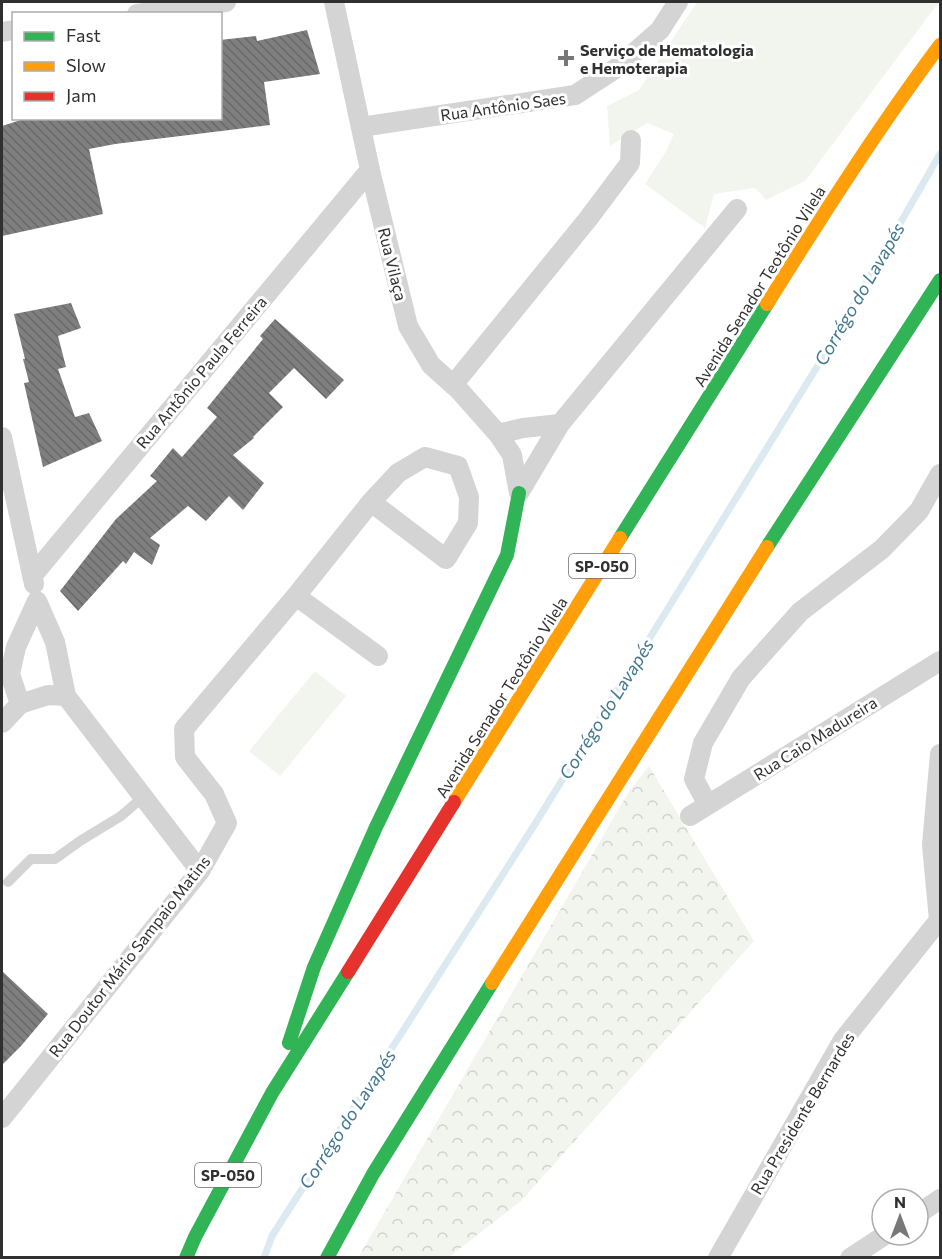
<svg xmlns="http://www.w3.org/2000/svg" width="942" height="1259" font-family="Commissioner,sans-serif">
  <defs>
    <pattern id="forest-crowns" width="20" height="18" patternUnits="userSpaceOnUse" patternTransform="scale(1.5)"><rect width="20" height="18" fill="#f2f5ed"/><path d="M2 6a3 3 0 1 1 6 0M12 15a3 3 0 1 1 6 0" fill="none" stroke="#d0d2cc"/></pattern>
    <pattern id="building-back-hatch" width="6" height="6" patternUnits="userSpaceOnUse" patternTransform="scale(1.5)"><rect width="6" height="6" fill="#7f7f7f"/><path d="M-1 5l2 2M0 0l6 6M5-1l2 2" fill="none" stroke="#686868"/></pattern>
  </defs>
  <rect width="100%" height="100%" fill="#fff"/>
  <path fill="#f2f5ed" d="M 697,2 L 939,2 L 805,181 L 766,200 L 755,188 L 714,194 L 705,228 L 645,184 L 665,153 L 674,134 L 647,123 L 610,146 L 607,106 L 639,90 Z
    M 315,671 L 346,696 L 280,776 L 249,751 Z"/>
  <path fill="url(#forest-crowns)" d="M 649,766 L 754,941 L 521,1201 L 449,1257 L 358,1258 L 628,793 Z"/>
  <g fill="none" stroke-linecap="round" stroke-linejoin="round">
    <path stroke="#dbeaf1" stroke-width="7" d="M 264,1258 L 272,1236 L 535,824 L 828,349 L 940,154"/>
  </g>
  <path fill="url(#building-back-hatch)" d="M 307,30 L 320,74 L 264,82 L 270,125 L 115,144 L 89,149 L 103,214 L 2,236 L 2,126 L 27,118 L 220,118 L 220,40 L 256,36 L 257,41 Z
    M 71,303 L 81,328 L 58,336 L 66,367 L 58,369 L 75,417 L 89,413 L 102,441 L 43,467 L 24,383 L 29,382 L 23,359 L 25,359 L 14,314 Z
    M 275,319 L 344,380 L 326,399 L 294,368 L 269,393 L 283,407 L 253,437 L 254,438 L 233,455 L 264,483 L 243,510 L 229,496 L 206,521 L 188,506 L 150,538 L 160,545 L 152,565 L 134,552 L 126,564 L 123,561 L 78,611 L 60,591 L 116,519 L 157,481 L 150,476 L 173,448 L 182,457 L 217,417 L 207,408 L 263,339 L 260,336 Z
    M 2,971 L 48,1014 L 21,1046 L 2,1065 Z"/>
  <g fill="none" stroke-linecap="round" stroke-linejoin="round">
    <path stroke="#d4d4d4" stroke-width="10" d="M 8,882 L 31,859 L 55,859 L 80,841 L 121,816 L 143,797"/>
    <path stroke="#d4d4d4" stroke-width="20" d="M 334,2 L 370,170 L 408,326 L 431,365 L 459,390 L 498,434 L 512,455 L 519,493
      M 137,14 L 226,2
      M 2,32 L 14,30
      M 361,127 L 575,95 L 618,67 L 660,30 L 678,2
      M 453,385 L 588,219 L 630,163 L 631,140
      M 498,434 L 523,428 L 560,424
      M 2,437 L 34,584
      M 519,493 L 560,424 L 737,209
      M 33,575 L 370,170
      M 296,596 L 378,656
      M 20,704 L 10,674 L 16,647 L 37,601 L 55,642 L 66,696 L 200,871
      M 2,723 L 20,704 L 48,695 L 66,696
      M 708,805 L 694,779 L 703,743 L 741,678 L 800,612 L 882,549 L 919,511 L 940,474
      M 690,816 L 940,661
      M 939,920 L 932,845 L 940,754
      M 2,1118 L 200,871 L 227,823 L 214,794 L 185,757 L 184,729 L 296,596 L 371,502 L 398,473 L 425,457 L 458,466 L 469,497 L 468,523 L 446,559 L 371,502
      M 918,1214 L 940,1199
      M 718,1258 L 843,1040 L 940,919
      M 850,1258 L 885,1235"/>
    <path stroke="#30b455" stroke-width="14" d="M 620,538 L 767,304
      M 767,547 L 940,280
      M 289,1043 L 314,967 L 376,827 L 507,555 L 519,493
      M 186,1258 L 195,1237 L 272,1093 L 348,972
      M 327,1258 L 373,1174 L 492,983"/>
    <path stroke="#ff9f0a" stroke-width="14" d="M 767,304 C 822,216 878,128 940,45
      M 454,802 L 620,538
      M 492,983 L 767,547"/>
    <path stroke="#e5322d" stroke-width="14" d="M 348,972 L 454,802"/>
  </g>
  <path fill="#787878" stroke="#fff" stroke-width="2" d="M563 49h6v6h6v6h-6v6h-6v-6h-6v-6h6z"/>
  <g text-anchor="middle" dominant-baseline="central" stroke-width="6" stroke-linejoin="round" paint-order="stroke">
    <g fill="#fff" stroke="#6e6e6e" stroke-width="1.5">
      <rect x="569" y="554" width="66" height="24" rx="4.5"/>
      <rect x="195" y="1163" width="66" height="24" rx="4.5"/>
    </g>
    <g font-size="15" font-weight="bold" fill="#303030">
      <text x="602" y="566">SP-050</text>
      <text x="228" y="1175">SP-050</text>
    </g>
    <g font-size="16" font-weight="bold" fill="#303030" stroke="#fff" text-anchor="start">
      <text x="580" y="49">Serviço de Hematologia<tspan x="580" dy="18">e Hemoterapia</tspan></text>
    </g>
    <g font-size="16" fill="#303030" stroke="#fff">
      <text transform="translate(503 106) rotate(-8)">Rua Antônio Saes</text>
      <text transform="translate(393 264) rotate(76)">Rua Vilaça</text>
      <text transform="translate(759 286) rotate(-58)">Avenida Senador Teotônio Vilela</text>
      <text transform="translate(201 372) rotate(-50)">Rua Antônio Paula Ferreira</text>
      <text transform="translate(501 697) rotate(-58)">Avenida Senador Teotônio Vilela</text>
      <text transform="translate(815 738) rotate(-32)">Rua Caio Madureira</text>
      <text transform="translate(129 956) rotate(-52)">Rua Doutor Mário Sampaio Matins</text>
      <text transform="translate(802 1113) rotate(-59)">Rua Presidente Bernardes</text>
    </g>
    <g font-size="18" font-style="italic" fill="#40778f" stroke="#fff">
      <text transform="translate(859 294) rotate(-60)">Corrégo do Lavapés</text>
      <text transform="translate(606 709) rotate(-58)">Corrégo do Lavapés</text>
      <text transform="translate(347 1119) rotate(-57)">Corrégo do Lavapés</text>
    </g>
  </g>
  <rect width="942" height="1259" fill="none" stroke="#303030" stroke-width="6"/>
  <rect x="12" y="12" width="210" height="108" fill="#ffffff" stroke="#acacac" stroke-width="1.5"/>
  <rect x="24" y="32" width="30" height="9" fill="#30b455" stroke="#acacac" stroke-width="1.5"/>
  <text x="66" y="42" font-size="18" fill="#303030">Fast</text>
  <rect x="24" y="62" width="30" height="9" fill="#ff9f0a" stroke="#acacac" stroke-width="1.5"/>
  <text x="66" y="72" font-size="18" fill="#303030">Slow</text>
  <rect x="24" y="92" width="30" height="9" fill="#e5322d" stroke="#acacac" stroke-width="1.5"/>
  <text x="66" y="102" font-size="18" fill="#303030">Jam</text>
  <g transform="translate(900 1217)"><circle r="28" fill="#ffffff" stroke="#acacac" stroke-width="1.5"/>
  <path d="M0-4.5L10 22L0 15L-10 22Z" fill="#787878"/>
  <text y="-9" font-size="16" font-weight="bold" text-anchor="middle" fill="#303030">N</text>
  </g>
</svg>
